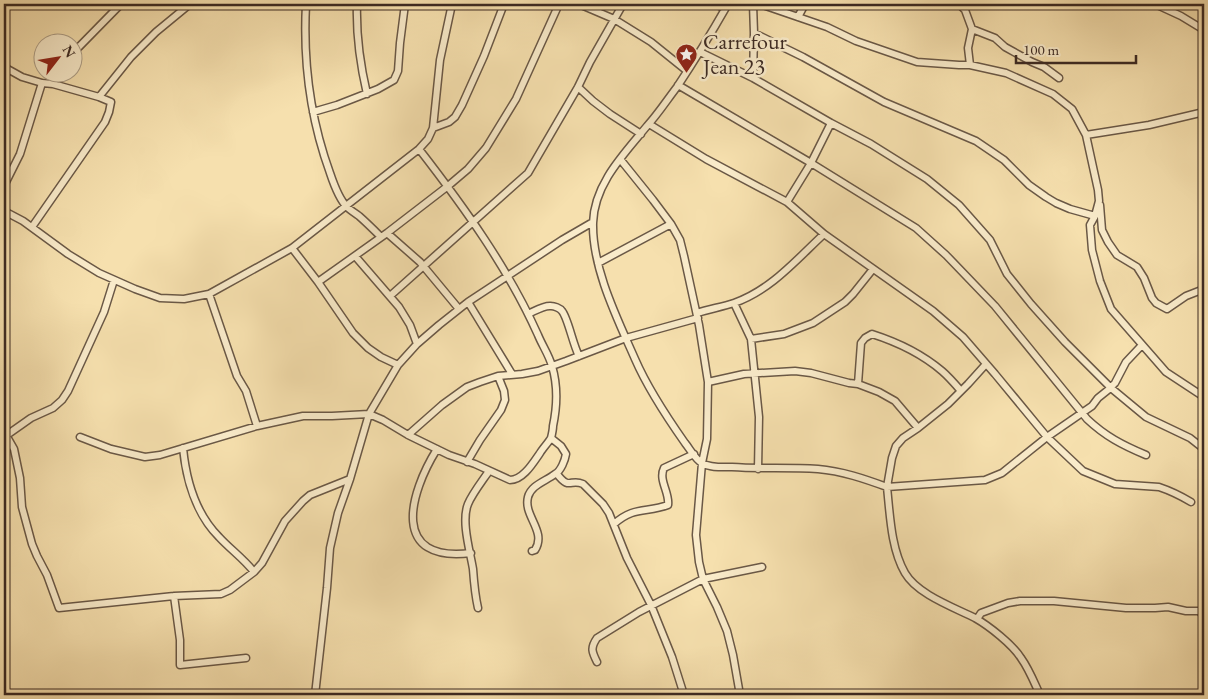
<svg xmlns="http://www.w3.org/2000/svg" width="1208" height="699" font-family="'EB Garamond',serif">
  <rect width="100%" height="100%" fill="#f6e0ae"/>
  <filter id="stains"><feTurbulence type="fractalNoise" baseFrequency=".004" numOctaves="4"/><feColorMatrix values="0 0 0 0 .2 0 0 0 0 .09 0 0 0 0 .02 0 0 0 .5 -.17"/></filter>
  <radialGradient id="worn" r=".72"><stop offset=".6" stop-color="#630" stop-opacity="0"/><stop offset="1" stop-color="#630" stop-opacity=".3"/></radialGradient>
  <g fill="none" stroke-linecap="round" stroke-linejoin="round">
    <defs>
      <path id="street" d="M 306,4 C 303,61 310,118 330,173 C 333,182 340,200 347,207 C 350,210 355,213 359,216 C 367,223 374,230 381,237
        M 357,4 C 356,35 360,64 367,94
        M 579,4 L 614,19 L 651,42 L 687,71
        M 716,4 L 725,9
        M 728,4 C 712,32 695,60 677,87 C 667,100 658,114 647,126 C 624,154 594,184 593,223 C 592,268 617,318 635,359 C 648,389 666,416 685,443 C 690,449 695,459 702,463 C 710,468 722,467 732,467 C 760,469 789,467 818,469 C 842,471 865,479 887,487 C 890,515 891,549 905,573 C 917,594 953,607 975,618 C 989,626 1012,644 1021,658 C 1029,669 1034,682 1040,695
        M 753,4 L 754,33 L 803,57 L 884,102 L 976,141 L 1004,160 L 1029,185 L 1046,197 L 1056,203 L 1070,209 L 1095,216
        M 760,4 L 827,27 L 856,41 L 917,62 L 959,65 L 970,65 L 1006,73 L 1053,94 L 1072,109 L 1086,135 L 1098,190 L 1099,201 L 1095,216 L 1090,225 L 1092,250 L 1100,281 L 1111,309 L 1166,372 L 1204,397
        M 959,4 L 965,10 L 972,29 L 968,48 L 970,65
        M 1155,4 L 1181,16 L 1204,30
        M 798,17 L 805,4
        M 972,29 L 995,38 L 1005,47 L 1032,62 L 1044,67 L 1059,78
        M 700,52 L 753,78 L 831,123 L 871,144 L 927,179 L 959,205 L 990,240 L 1007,274 L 1031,304 L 1065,342 L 1111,388 L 1146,417 L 1190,438 L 1204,449
        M 72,54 L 121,4
        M 4,67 L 22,77 L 42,83 L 53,84 L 99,97 L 111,102 L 109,112 L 105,122 L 32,227
        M 753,78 L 754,33
        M 53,84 L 60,72
        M 678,85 L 811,163 L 916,228 L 946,255 L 995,306 L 1087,419 C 1105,436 1122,445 1146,455
        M 578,87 L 593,101 L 610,114 L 641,134
        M 99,97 L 131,57 L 156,32 L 190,4
        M 313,112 L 337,105 L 378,89 L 394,80 L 398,71 L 400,43 L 405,4
        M 649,124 L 706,159 L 787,202 L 824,234 L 933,311 L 963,337 L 995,374 L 1047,437 L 1083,471 L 1115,484 L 1159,487 C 1171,491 1181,496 1191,502
        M 433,128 L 449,122 L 455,117 L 462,105 L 484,56 L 504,4
        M 1086,135 L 1149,125 L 1204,112
        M 620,159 L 653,200 L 671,224 L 680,240 L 684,256 L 699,325 L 708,382 L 707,439 L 702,463 L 696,535 L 699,562 L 703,579 L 717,607 L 727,631 L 733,655 L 740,695
        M 4,186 L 20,154 L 42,83
        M 787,202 L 811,163 L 831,123
        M 1100,205 L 1102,230 L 1108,242 L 1117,255 L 1137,267 L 1144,278 L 1152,298 L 1156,303 L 1167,309 L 1186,296 L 1204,289
        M 4,211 L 23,221 L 68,254 L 99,273 L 135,289 L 160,298 L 184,299 L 209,294 L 292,248 L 419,149 L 428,139 L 433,128 L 440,60 L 452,4
        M 387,233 L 420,262 L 459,309
        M 292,248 L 318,282 L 353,333 L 368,348 L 381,357 L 398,365
        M 355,256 L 399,307 L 410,325 L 417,344
        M 598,263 L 671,224
        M 318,282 L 387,233 L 448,186 L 468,169 L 486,148 L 516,99 L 559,4
        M 209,294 L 237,376 L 246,391 L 257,426
        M 390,296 L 528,173 L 578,87 L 590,62 L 623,4
        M 468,302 L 512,374
        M 734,303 L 751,339 L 759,417 L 758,469
        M 697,313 C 709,309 722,307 734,303 C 771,290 796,260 824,234
        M 528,314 C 535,311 544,305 551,306 C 554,306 560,308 562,311 C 568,318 573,345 579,356
        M 751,339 L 784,334 L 813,323 L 845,302 L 853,294 L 873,269
        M 986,364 L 968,384 L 948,404 L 918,428 L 903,438 L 896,446 L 892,458 L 887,487 L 985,480 L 1002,473 L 1047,437 L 1092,406 L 1098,398 L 1108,390 L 1115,383 L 1126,362 L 1142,345
        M 708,382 L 744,374 L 795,371 L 811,373 L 849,383 L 858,384 L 879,392 L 895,401 L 918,428
        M 858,384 L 861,343 L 865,338 L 872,334 C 897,342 922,354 942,371 C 949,377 955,384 961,391
        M 6,435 L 14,449 L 20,478 L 22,507 L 32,544 L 37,556 L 47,575 L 59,608 L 174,596 L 221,594 L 230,590 L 254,572 L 262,563 L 285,521 L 303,501 L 310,495 L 350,479
        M 408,435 L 442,405 L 467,387 L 480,382 L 498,376 L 522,374 L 538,371 L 566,361 L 626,338 L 698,318
        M 4,437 L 31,418 L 53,408 L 62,400 L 68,391 L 104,312 L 114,280
        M 80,437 L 111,449 L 145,457 L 160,455 L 257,426 L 303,416 L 332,416 L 369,414 L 383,420 L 408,435 L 449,455 L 475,464 L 510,480 C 523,480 533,463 540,453 C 543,448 548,443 551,438 C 552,434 553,430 553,426 C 557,407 558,386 552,366 C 549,355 542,345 538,335 C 508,268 464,207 419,149
        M 183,448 C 186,479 196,514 219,537 C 230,549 244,559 254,572
        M 437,449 C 409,494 390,563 471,553
        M 467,462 L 480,440 L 501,410 L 505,400 L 504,391 L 498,376
        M 557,474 C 570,491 570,478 583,484 L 603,504 L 609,513 L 627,558 L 651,605 L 672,657 L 684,695
        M 614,524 C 634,506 646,513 668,505 C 670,493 658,480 664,468 L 694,454
        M 532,551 L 535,550 C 547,531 523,516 528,497 C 531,485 546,481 555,474 C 561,471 565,460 566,454 L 561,446 L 551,438
        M 174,596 L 180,640 L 180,665 L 246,658
        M 478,608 C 475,595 474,583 473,569 C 470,551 461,521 468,504 C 472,494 483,480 489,471
        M 977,619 L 981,613 L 1008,603 L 1020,601 L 1054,601 L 1126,608 L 1155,608 L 1168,607 L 1186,611 L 1199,611 L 1204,616
        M 597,662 C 592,652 590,648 597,638 L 639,612 L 703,579 L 762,567
        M 315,695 L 327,588 L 330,548 L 338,513 L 350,479 L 369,414 L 398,365 L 417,344 L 439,325 L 468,302 L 562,240 L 593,222"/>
    </defs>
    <use href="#street" stroke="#6a5846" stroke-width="9"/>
    <use href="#street" stroke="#f9ebca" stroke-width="6"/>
  </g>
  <defs>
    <symbol id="sight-pin" viewBox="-11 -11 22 30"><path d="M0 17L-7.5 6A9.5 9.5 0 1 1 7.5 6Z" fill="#8f2418" stroke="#f9ebca"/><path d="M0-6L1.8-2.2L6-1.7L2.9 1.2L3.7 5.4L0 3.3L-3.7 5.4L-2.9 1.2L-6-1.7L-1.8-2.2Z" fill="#fff"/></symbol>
  </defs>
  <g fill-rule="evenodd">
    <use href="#sight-pin" x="674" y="42" width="25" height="34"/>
  </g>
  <g text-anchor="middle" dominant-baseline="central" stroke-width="5" stroke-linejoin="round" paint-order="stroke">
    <g font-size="22" fill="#3c2a23" stroke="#f9ebca" text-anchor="start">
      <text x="703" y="41">Carrefour<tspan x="703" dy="25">Jean 23</tspan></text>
    </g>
  </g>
  <rect width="1208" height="699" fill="none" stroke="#f6e0ae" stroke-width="20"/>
  <rect x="5" y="5" width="1198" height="689" fill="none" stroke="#3c2a23" stroke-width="2.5"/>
  <rect x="10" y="10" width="1188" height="679" fill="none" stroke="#3c2a23"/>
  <g transform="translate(58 58) rotate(59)"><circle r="24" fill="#f9ebca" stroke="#ad9e87"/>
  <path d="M0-4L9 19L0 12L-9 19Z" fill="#8f2418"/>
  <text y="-8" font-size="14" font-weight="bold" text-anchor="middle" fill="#3c2a23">N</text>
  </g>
  <path d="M1016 55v8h120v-8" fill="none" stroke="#3c2a23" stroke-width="2.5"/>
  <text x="1023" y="55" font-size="15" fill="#3c2a23" stroke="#f9ebca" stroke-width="4" paint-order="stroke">100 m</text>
  <rect width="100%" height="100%" filter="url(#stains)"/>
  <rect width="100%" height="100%" fill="url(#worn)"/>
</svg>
